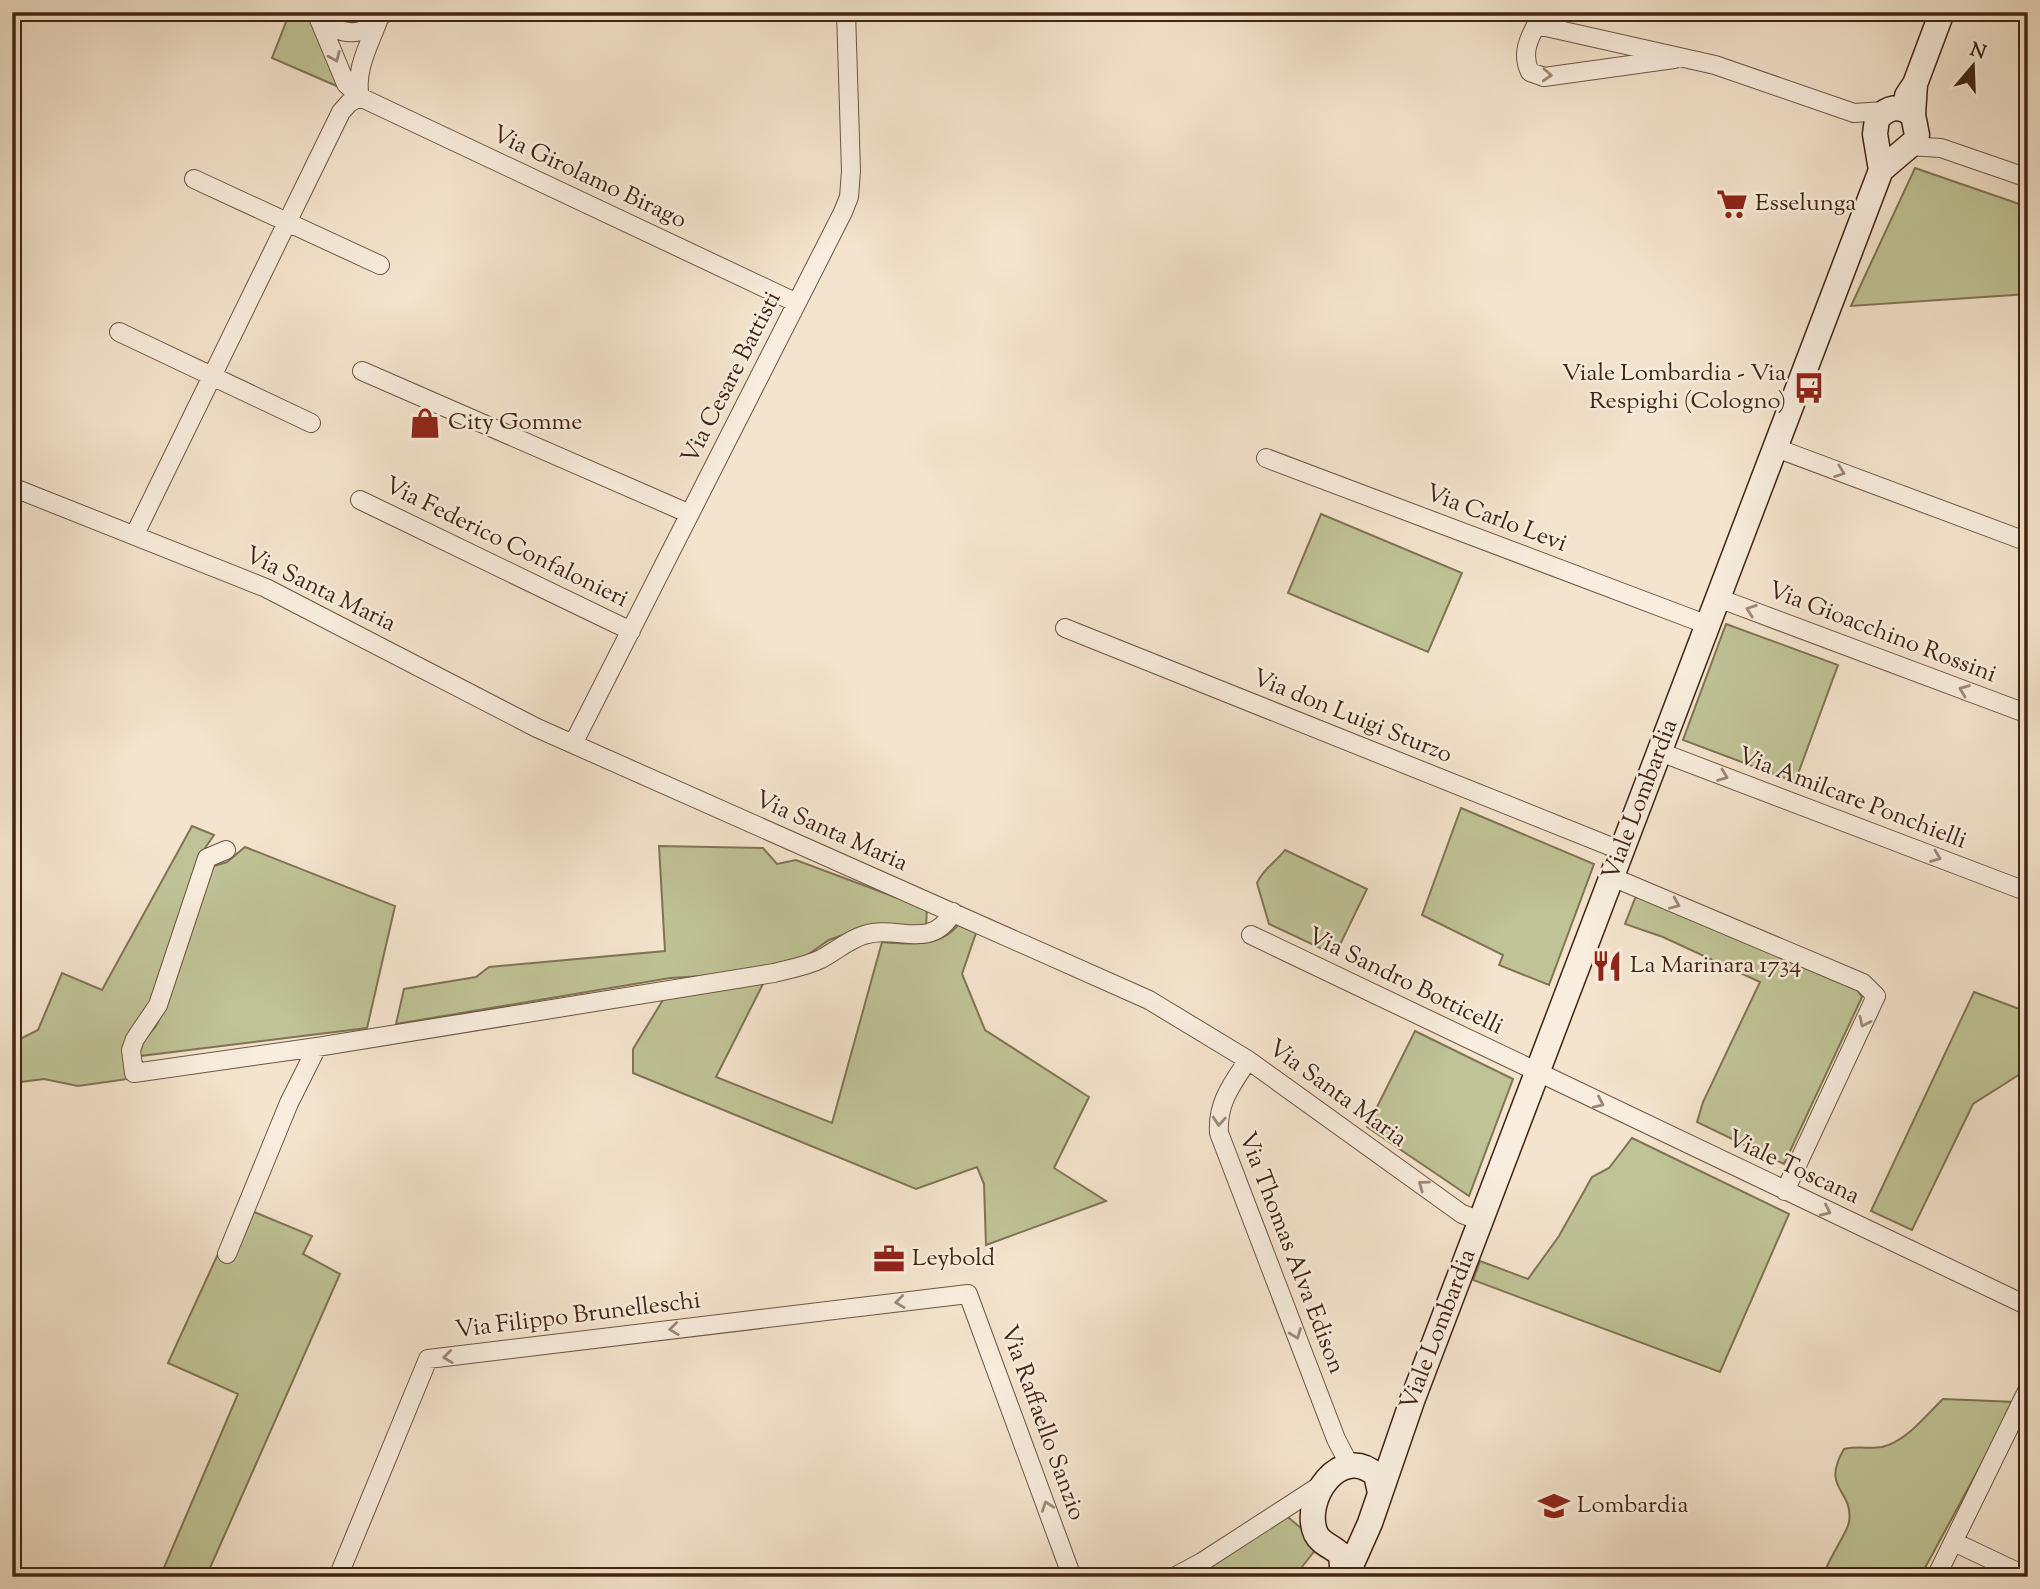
<svg xmlns="http://www.w3.org/2000/svg" width="2040" height="1589" font-family="'Sorts Mill Goudy',serif">
  <rect width="100%" height="100%" fill="#f4e4cd"/>
  <filter id="stains"><feTurbulence type="fractalNoise" baseFrequency=".00286" numOctaves="4"/><feColorMatrix values="0 0 0 0 .2 0 0 0 0 .09 0 0 0 0 .02 0 0 0 .5 -.17"/></filter>
  <radialGradient id="worn" r=".72"><stop offset=".6" stop-color="#630" stop-opacity="0"/><stop offset="1" stop-color="#630" stop-opacity=".3"/></radialGradient>
  <path fill="#bfc396" stroke="#807454" stroke-width="2" d="M 290,12 L 309,12 L 339,87 L 272,58 Z
    M 329,12 L 373,12 C 359,27 342,26 329,12 Z
    M 1915,168 L 2028,207 L 2028,294 L 1851,306 Z
    M 1321,514 L 1462,573 L 1428,652 L 1288,593 Z
    M 1726,624 L 1838,665 L 1795,782 L 1683,740 Z
    M 1461,808 L 1594,864 L 1549,985 L 1499,965 L 1503,955 L 1422,915 Z
    M 192,826 L 214,835 L 201,854 L 150,1003 L 123,1050 L 128,1079 L 78,1086 L 44,1079 L 12,1083 L 12,1043 L 38,1030 L 62,973 L 102,990 Z
    M 659,846 L 763,848 L 777,864 L 796,860 L 927,909 L 926,926 L 862,928 L 829,940 L 800,960 L 736,974 L 670,978 L 396,1024 L 404,989 L 476,977 L 489,967 L 665,951 Z
    M 245,847 L 395,906 L 367,1028 L 140,1056 L 140,1045 L 156,1026 L 166,1005 L 211,867 L 227,862 Z
    M 1285,850 L 1367,889 L 1335,955 L 1269,924 L 1257,883 C 1264,868 1275,863 1285,850 Z
    M 1636,896 L 1851,982 L 1862,997 L 1784,1164 L 1697,1122 L 1703,1102 L 1760,982 L 1663,937 L 1625,924 Z
    M 958,925 L 976,933 L 962,974 L 985,1030 L 1089,1097 L 1054,1168 L 1106,1201 L 986,1245 L 984,1184 L 977,1167 L 916,1189 L 633,1073 L 633,1049 L 666,995 L 764,982 L 716,1077 L 832,1123 L 882,942 C 909,944 939,948 958,925 Z
    M 1974,992 L 2022,1010 L 2028,997 L 2028,1069 L 1973,1104 L 1912,1230 L 1871,1211 Z
    M 1415,1031 L 1513,1079 L 1469,1196 L 1367,1127 Z
    M 1632,1138 L 1789,1214 L 1720,1372 L 1473,1280 L 1480,1261 L 1528,1279 L 1559,1236 L 1592,1177 L 1609,1168 Z
    M 240,1206 L 312,1236 L 303,1254 L 340,1274 L 206,1577 L 160,1577 L 238,1394 L 168,1363 Z
    M 1943,1399 L 2015,1402 L 1920,1577 L 1823,1577 C 1828,1558 1847,1534 1849,1522 C 1854,1489 1820,1490 1844,1449 C 1858,1446 1870,1449 1882,1447 C 1906,1442 1926,1415 1943,1399 Z
    M 1283,1513 L 1320,1544 L 1294,1577 L 1186,1577 Z"/>
  <g fill="none" stroke-linecap="round" stroke-linejoin="round">
    <defs>
      <path id="street" d="M 316,12 L 346,84 L 360,97 L 797,303
        M 1543,12 C 1533,32 1519,50 1530,72 L 1544,77 L 1674,59
        M 318,15 C 338,38 367,39 384,12
        M 1537,25 L 1715,65 L 1854,113 L 1884,111
        M 360,97 C 354,72 369,45 378,21
        M 1908,146 L 1941,148 L 2028,178
        M 194,179 L 380,265
        M 119,332 L 311,423
        M 362,371 L 690,514
        M 1776,448 L 2028,542
        M 1266,458 L 1708,625
        M 12,487 L 266,588 L 537,728 L 1149,1000 L 1248,1060 L 1462,1214 L 1481,1221
        M 360,500 L 631,631
        M 135,534 L 341,112 L 349,103 L 360,97
        M 1718,598 L 2028,714
        M 1065,628 L 1622,851
        M 573,744 L 843,212 L 849,197 L 851,171 L 846,12
        M 1660,752 L 2028,892
        M 226,850 L 207,858 L 158,1005 L 135,1039 L 131,1050 L 134,1073 L 317,1047 L 774,973 C 789,969 807,966 821,959 C 836,951 848,940 864,935 C 898,924 930,952 953,912
        M 1612,877 L 1863,983 L 1876,996 L 1785,1191
        M 1251,935 L 2028,1306
        M 1248,1060 C 1232,1084 1217,1103 1219,1133 L 1336,1439 L 1349,1464
        M 227,1254 L 289,1103 L 317,1047
        M 1954,1542 L 2028,1577
        M 338,1577 L 428,1359 L 968,1294 L 1072,1577
        M 1174,1577 L 1202,1562 L 1324,1483
        M 1936,1577 L 2028,1389"/>
      <path id="secondary" d="M 1907,96 L 1915,84 L 1942,12
        M 1881,170 L 1875,134 L 1877,119 C 1888,107 1899,104 1913,115
        M 1343,1577 L 1341,1555 C 1334,1547 1321,1544 1316,1534 C 1301,1499 1341,1443 1376,1475 L 1380,1492
        M 1346,1577 L 1370,1523 L 1412,1401 L 1881,170 L 1914,142 L 1917,135 L 1913,115 L 1915,84"/>
    </defs>
    <use href="#street" stroke="#6e5442" stroke-width="20"/>
    <use href="#secondary" stroke="#422413" stroke-width="27"/>
    <use href="#street" stroke="#f8edde" stroke-width="18"/>
    <use href="#secondary" stroke="#f8edde" stroke-width="24"/>
  </g>
  <defs><path id="oneway-chevron" d="M-2-3.5L2.5 0L-2 3.5" fill="none" stroke-width="1.6" stroke-linecap="round" stroke-linejoin="round" transform="scale(1.75)"/></defs>
  <g stroke="#9d8878">
    <use href="#oneway-chevron" transform="translate(335 57) rotate(67)"/>
    <use href="#oneway-chevron" transform="translate(1547 75) rotate(3)"/>
    <use href="#oneway-chevron" transform="translate(1840 472) rotate(20)"/>
    <use href="#oneway-chevron" transform="translate(1751 610) rotate(-160)"/>
    <use href="#oneway-chevron" transform="translate(1964 690) rotate(-159)"/>
    <use href="#oneway-chevron" transform="translate(1723 776) rotate(21)"/>
    <use href="#oneway-chevron" transform="translate(1936 857) rotate(21)"/>
    <use href="#oneway-chevron" transform="translate(1675 904) rotate(23)"/>
    <use href="#oneway-chevron" transform="translate(1864 1022) rotate(115)"/>
    <use href="#oneway-chevron" transform="translate(1599 1103) rotate(25)"/>
    <use href="#oneway-chevron" transform="translate(1219 1121) rotate(94)"/>
    <use href="#oneway-chevron" transform="translate(1423 1185) rotate(-144)"/>
    <use href="#oneway-chevron" transform="translate(1826 1211) rotate(25)"/>
    <use href="#oneway-chevron" transform="translate(900 1302) rotate(173)"/>
    <use href="#oneway-chevron" transform="translate(674 1329) rotate(173)"/>
    <use href="#oneway-chevron" transform="translate(1296 1334) rotate(69)"/>
    <use href="#oneway-chevron" transform="translate(448 1357) rotate(173)"/>
    <use href="#oneway-chevron" transform="translate(1047 1506) rotate(-109)"/>
  </g>
  <defs>
    <symbol id="supermarket-bare" viewBox="-9 -9 18 18"><path d="M-6-5.5h2.5l.6 2H6L4.5 2H-2.5L-4.4-4H-6ZM-1.5 3.2a1.3 1.3 0 1 0 .1 0ZM3 3.2a1.3 1.3 0 1 0 .1 0Z" fill="#8f2418" stroke="#f8edde" stroke-width="2.5" paint-order="stroke"/></symbol>
    <symbol id="bus-bare" viewBox="-9 -9 18 18"><path d="M-5-6H5V4H4V6H2V4H-2V6H-4V4H-5ZM-3.5-4V0h7V-4ZM-3.5 1.2v1.5H-2V1.2ZM2 1.2v1.5H3.5V1.2Z" fill="#8f2418" stroke="#f8edde" stroke-width="2.5" paint-order="stroke"/></symbol>
    <symbol id="shop-bare" viewBox="-9 -9 18 18"><path d="M-5-2.5h2.3a2.7 3.5 0 0 1 5.4 0H5L5.5 6h-11ZM-1.5-2.5h3a1.5 2.3 0 0 0-3 0Z" fill="#8f2418" stroke="#f8edde" stroke-width="2.5" paint-order="stroke"/></symbol>
    <symbol id="restaurant-bare" viewBox="-9 -9 18 18"><path d="M-5-6h1v4h1v-4h1v4h1v-4h1v5L-1.5 .5V6h-2V.5L-5-1ZM5-6V6H3V1.5H1.5Q1.5-4 5-6Z" fill="#8f2418" stroke="#f8edde" stroke-width="2.5" paint-order="stroke"/></symbol>
    <symbol id="office-bare" viewBox="-9 -9 18 18"><path d="M-6-3h4V-5.5h4V-3h4V5H-6ZM-1-4.5V-3h2v-1.5ZM-6 0V1H6V0Z" fill="#8f2418" stroke="#f8edde" stroke-width="2.5" paint-order="stroke"/></symbol>
    <symbol id="school-bare" viewBox="-9 -9 18 18"><path d="M0-5L7-2L0 1L-7-2ZM-4 1L0 2.5L4 1V4Q0 6-4 4Z" fill="#8f2418" stroke="#f8edde" stroke-width="2.5" paint-order="stroke"/></symbol>
  </defs>
  <g fill-rule="evenodd">
    <use href="#supermarket-bare" x="1710" y="182" width="44" height="44"/>
    <use href="#bus-bare" x="1787" y="366" width="44" height="44"/>
    <use href="#shop-bare" x="403" y="401" width="44" height="44"/>
    <use href="#restaurant-bare" x="1585" y="944" width="44" height="44"/>
    <use href="#office-bare" x="867" y="1237" width="44" height="44"/>
    <use href="#school-bare" x="1532" y="1484" width="44" height="44"/>
  </g>
  <g text-anchor="middle" dominant-baseline="central" stroke-width="5" stroke-linejoin="round" paint-order="stroke">
    <g font-size="24" fill="#422413" stroke="#f8edde">
      <text transform="translate(589 178) rotate(25)">Via Girolamo Birago</text>
      <text transform="translate(732 378) rotate(-63)">Via Cesare Battisti</text>
      <text transform="translate(1496 519) rotate(21)">Via Carlo Levi</text>
      <text transform="translate(506 543) rotate(26)">Via Federico Confalonieri</text>
      <text transform="translate(320 590) rotate(26)">Via Santa Maria</text>
      <text transform="translate(1882 633) rotate(21)">Via Gioacchino Rossini</text>
      <text transform="translate(1352 717) rotate(22)">Via don Luigi Sturzo</text>
      <text transform="translate(1852 799) rotate(21)">Via Amilcare Ponchielli</text>
      <text transform="translate(1641 800) rotate(-69)">Viale Lombardia</text>
      <text transform="translate(831 832) rotate(24)">Via Santa Maria</text>
      <text transform="translate(1405 982) rotate(26)">Via Sandro Botticelli</text>
      <text transform="translate(1337 1094) rotate(36)">Via Santa Maria</text>
      <text transform="translate(1793 1168) rotate(25)">Viale Toscana</text>
      <text transform="translate(1291 1253) rotate(69)">Via Thomas Alva Edison</text>
      <text transform="translate(578 1316) rotate(-7)">Via Filippo Brunelleschi</text>
      <text transform="translate(1439 1330) rotate(-69)">Viale Lombardia</text>
      <text transform="translate(1042 1423) rotate(70)">Via Raffaello Sanzio</text>
    </g>
    <g font-size="24" fill="#422413" stroke="#f8edde" text-anchor="start">
      <text x="1755" y="204">Esselunga</text>
      <text x="1786" y="374" text-anchor="end">Viale Lombardia - Via<tspan x="1786" dy="28">Respighi (Cologno)</tspan></text>
      <text x="448" y="423">City Gomme</text>
      <text x="1630" y="966">La Marinara 1734</text>
      <text x="912" y="1259">Leybold</text>
      <text x="1577" y="1506">Lombardia</text>
    </g>
  </g>
  <rect width="2040" height="1589" fill="none" stroke="#f4e4cd" stroke-width="42"/>
  <rect x="14" y="14" width="2012" height="1561" fill="none" stroke="#422413" stroke-width="3.5"/>
  <rect x="21" y="21" width="1998" height="1547" fill="none" stroke="#422413" stroke-width="2"/>
  <g transform="translate(1973 66) rotate(19)" stroke="#f8edde" stroke-width="5" paint-order="stroke">
  <path d="M0-5L12 26L0 18L-12 26Z" fill="#422413"/>
  <text y="-10" font-size="19" font-weight="bold" text-anchor="middle" fill="#422413">N</text>
  </g>
  <rect width="100%" height="100%" filter="url(#stains)"/>
  <rect width="100%" height="100%" fill="url(#worn)"/>
</svg>
